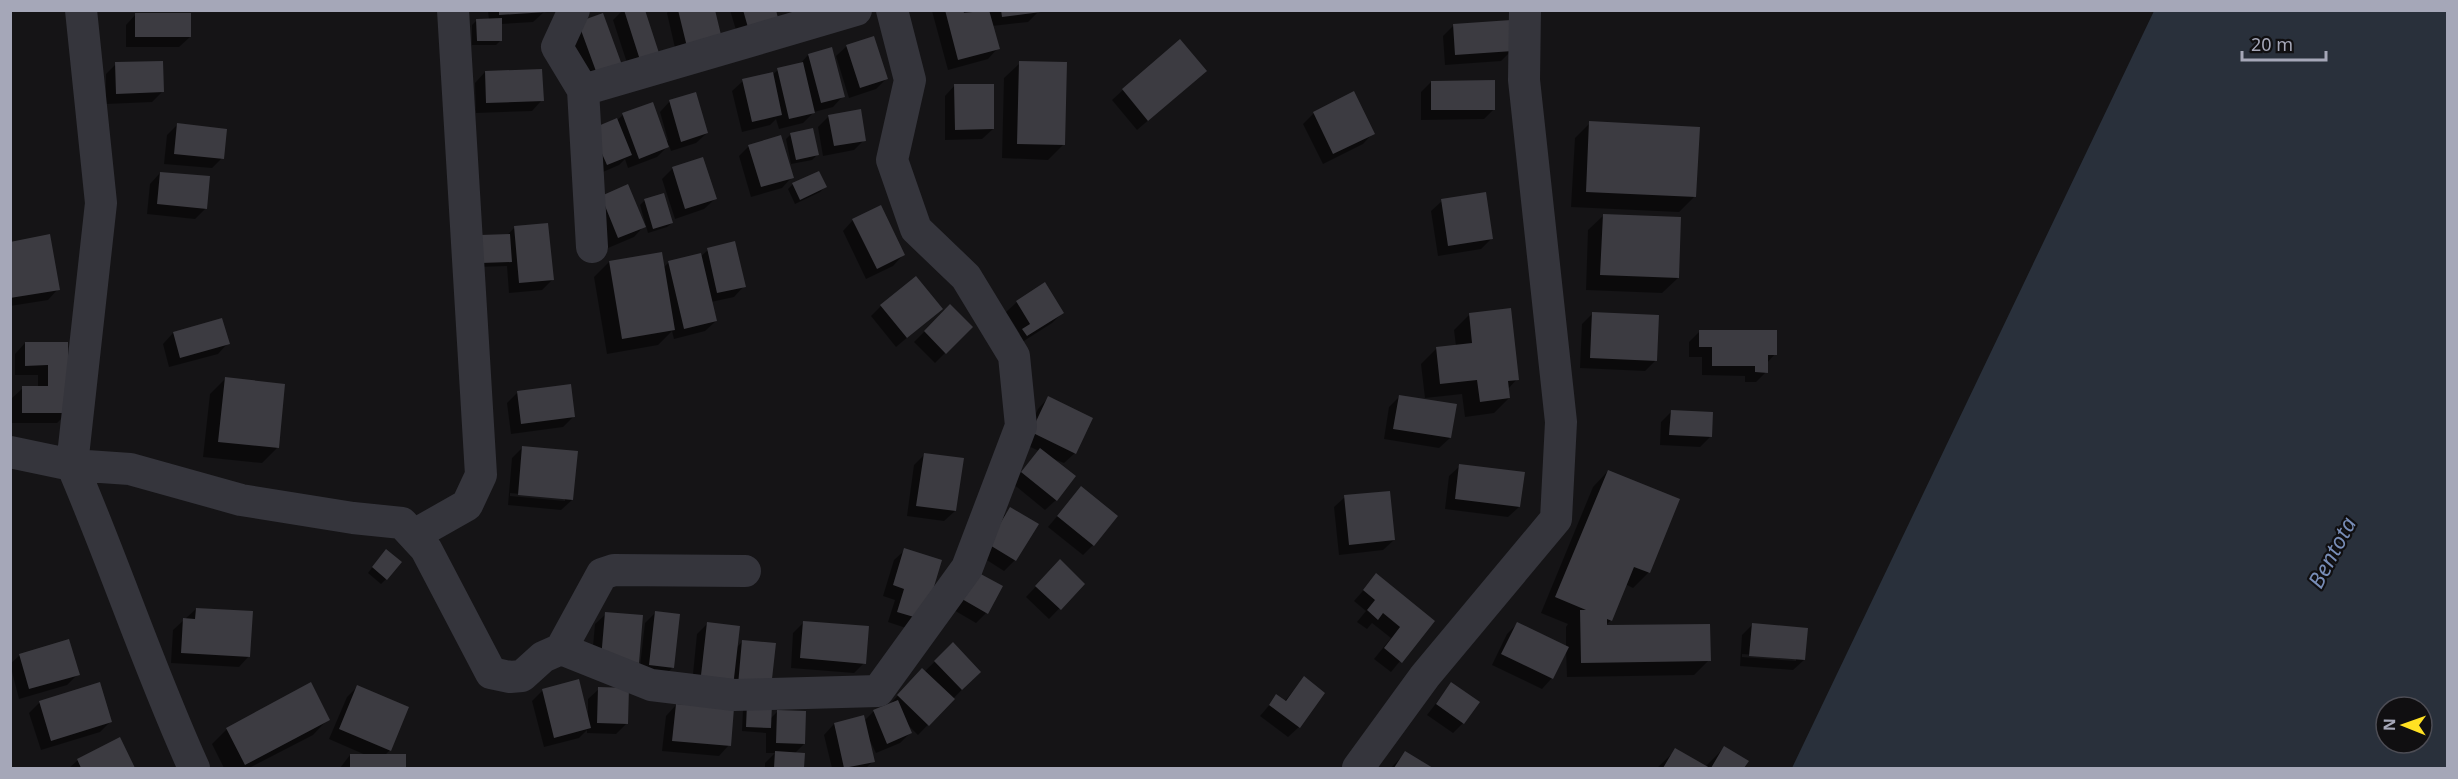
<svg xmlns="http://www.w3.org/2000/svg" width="2458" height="779" font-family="'Noto Sans',sans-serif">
  <rect width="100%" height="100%" fill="#151416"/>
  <path fill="#29303b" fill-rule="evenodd" d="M 2154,11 L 2447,11 L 2447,768 L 1792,768 ZM 2386,707 L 2422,707 L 2422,743 L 2386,743 Z"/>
  <path fill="#0007" fill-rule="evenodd" d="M 488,10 L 543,10 L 544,12 L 533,22 L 501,24 L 501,40 L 496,45 L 472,45 L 472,25 L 477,20 L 489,20 Z
    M 623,10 L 644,10 L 658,53 L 629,69 L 613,20 Z
    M 669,10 L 714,10 L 678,61 L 667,13 Z
    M 730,10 L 774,10 L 739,40 Z
    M 962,10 L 963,15 L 980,10 L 988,10 L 989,15 L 990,10 L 1038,12 L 1028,22 L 992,26 L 998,48 L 988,59 L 948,70 L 932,11 Z
    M 136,14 L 190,37 L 179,47 L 126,47 L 126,25 Z
    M 579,24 L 610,75 L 587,83 L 568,34 Z
    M 1453,26 L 1512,50 L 1501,61 L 1445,65 L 1443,36 Z
    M 847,46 L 886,79 L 876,89 L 849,98 L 836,56 Z
    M 808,55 L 843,96 L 833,107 L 814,112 L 803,123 L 779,129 L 776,119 L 770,125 L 742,132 L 732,91 L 743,81 L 772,75 L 778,70 L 799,65 Z
    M 1020,63 L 1064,144 L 1048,160 L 1002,158 L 1004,78 Z
    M 116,64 L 162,92 L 152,102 L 106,104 L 106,74 Z
    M 485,72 L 542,100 L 532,111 L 476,113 L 475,83 Z
    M 1194,81 L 1137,130 L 1112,100 L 1123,90 Z
    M 1431,82 L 1494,109 L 1484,119 L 1421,120 L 1421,92 Z
    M 955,85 L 993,129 L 982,139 L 945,140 L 945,96 Z
    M 670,101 L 707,133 L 696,143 L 671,151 L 669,145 L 657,157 L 628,168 L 625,159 L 619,165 L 596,175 L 582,140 L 616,121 L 623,115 L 666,141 L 668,140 L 660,112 Z
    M 1314,113 L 1373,133 L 1363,144 L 1323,164 L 1303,124 Z
    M 829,116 L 864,140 L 854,150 L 823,156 L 818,127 Z
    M 1590,123 L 1694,197 L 1679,212 L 1571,207 L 1575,138 Z
    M 177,125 L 222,158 L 212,168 L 164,164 L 167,135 Z
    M 791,134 L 817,155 L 812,160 L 791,164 L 786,139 Z
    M 749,146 L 792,177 L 782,188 L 751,197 L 739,156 Z
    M 673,168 L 715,199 L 704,209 L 675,219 L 662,179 Z
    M 160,173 L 206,208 L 195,219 L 147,214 L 150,184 Z
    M 793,184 L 825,187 L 820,192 L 795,204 L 788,189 Z
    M 602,197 L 644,226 L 645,225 L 634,237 L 608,248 L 591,208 Z
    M 645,200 L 672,223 L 667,227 L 648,233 L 640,205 Z
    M 1442,201 L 1492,238 L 1481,249 L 1438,256 L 1431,211 Z
    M 1604,215 L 1678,278 L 1662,293 L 1586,290 L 1588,230 Z
    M 853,220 L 903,255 L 893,266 L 866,279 L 843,231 Z
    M 514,228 L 552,280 L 542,290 L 509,293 L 507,266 L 477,267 Z
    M 10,243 L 58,289 L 48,300 L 10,306 Z
    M 708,250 L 744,286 L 734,297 L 711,302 L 716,321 L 705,331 L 674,339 L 672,331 L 658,345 L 607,354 L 594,277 L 609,262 L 663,268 L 669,262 L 700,257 Z
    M 1017,302 L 1062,313 L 1052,323 L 1016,346 L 1013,341 L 1020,334 L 1006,312 Z
    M 881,306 L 941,309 L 896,347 L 871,316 Z
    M 950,306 L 971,327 L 935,363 L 914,342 Z
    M 1592,314 L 1656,360 L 1645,371 L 1580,368 L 1582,324 Z
    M 1469,315 L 1517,379 L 1508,389 L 1509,398 L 1494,413 L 1465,417 L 1462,394 L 1425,398 L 1421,364 L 1437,348 L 1456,346 L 1454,330 Z
    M 1700,331 L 1775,354 L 1766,364 L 1766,372 L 1756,382 L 1745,382 L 1745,376 L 1702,375 L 1702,357 L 1689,357 L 1689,342 Z
    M 173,333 L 228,343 L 218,354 L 169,367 L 163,344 Z
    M 25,343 L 67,343 L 67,413 L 57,423 L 12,423 L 12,398 L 23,388 L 38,388 L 38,375 L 15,375 L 15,354 Z
    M 225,379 L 277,448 L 262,463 L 203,457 L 210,394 Z
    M 517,393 L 574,416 L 563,427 L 511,434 L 507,403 Z
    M 1400,396 L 1450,438 L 1439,448 L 1384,439 L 1389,407 Z
    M 1048,398 L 1075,453 L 1064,463 L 1051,458 L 1056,500 L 1045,510 L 1012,483 L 1039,451 L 1022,443 L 1038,409 Z
    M 1672,411 L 1710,437 L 1700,447 L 1660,445 L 1661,422 Z
    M 523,447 L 572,500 L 561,510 L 508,505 L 512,458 ZM 510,493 L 565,498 L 565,501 L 510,496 Z
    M 925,454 L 955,511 L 944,521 L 907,516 L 914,465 Z
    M 1460,466 L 1519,507 L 1508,517 L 1445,509 L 1449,476 Z
    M 1608,471 L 1678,500 L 1648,573 L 1633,588 L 1625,584 L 1611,620 L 1604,627 L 1709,660 L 1694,675 L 1567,677 L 1566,649 L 1552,678 L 1542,689 L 1492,665 L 1507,634 L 1517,624 L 1566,648 L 1566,627 L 1568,624 L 1541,613 L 1593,487 Z
    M 1081,488 L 1093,545 L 1083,555 L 1048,527 Z
    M 1345,497 L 1394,540 L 1383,550 L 1339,555 L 1334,507 Z
    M 1011,509 L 1036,524 L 1015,560 L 1004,571 L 979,555 L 1000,519 Z
    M 905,550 L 940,561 L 912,630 L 888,622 L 895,600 L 883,596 L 894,560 Z
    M 381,556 L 386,579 L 381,584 L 368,573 Z
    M 1060,561 L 1083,584 L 1049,619 L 1026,597 Z
    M 1377,575 L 1433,621 L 1391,672 L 1374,659 L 1391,638 L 1372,623 L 1367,629 L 1357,622 L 1366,611 L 1354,601 Z
    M 967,584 L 986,613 L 976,623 L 952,609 Z
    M 196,609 L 249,656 L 239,667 L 171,663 L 173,630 Z
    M 655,613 L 672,668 L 662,678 L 639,675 L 645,623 Z
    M 606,614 L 641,617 L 591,669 L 595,624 Z
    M 804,622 L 864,663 L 854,673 L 791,668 L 793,633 Z
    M 708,623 L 736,648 L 743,641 L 770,687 L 691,694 L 697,634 Z
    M 1753,624 L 1804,660 L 1793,670 L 1740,666 L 1742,635 ZM 1742,654 L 1796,658 L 1796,661 L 1742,657 Z
    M 953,644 L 979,672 L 918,735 L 907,724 L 910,733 L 900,743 L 876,753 L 868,737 L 873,761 L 866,768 L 832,768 L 824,735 L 834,724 L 864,721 L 873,712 L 889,705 L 922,670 L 924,672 Z
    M 20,655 L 78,674 L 67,685 L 19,699 L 10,664 Z
    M 1304,678 L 1299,727 L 1288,737 L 1260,716 L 1277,696 L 1284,702 Z
    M 1451,684 L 1463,723 L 1453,733 L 1427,715 Z
    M 357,687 L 390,750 L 384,756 L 404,756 L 404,768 L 340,768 L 350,755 L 368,756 L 329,739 L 347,697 Z
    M 599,689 L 627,723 L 616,734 L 587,733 L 587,730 L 579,738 L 544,747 L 532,701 L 542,691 L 588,717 L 588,699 Z
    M 40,702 L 111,721 L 100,732 L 41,750 L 29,713 Z
    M 676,705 L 729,745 L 719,756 L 662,751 L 666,716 Z
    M 770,706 L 770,719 L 777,712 L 804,744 L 794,754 L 804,754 L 803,768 L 765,768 L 765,763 L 775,753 L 766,753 L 766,733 L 742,731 L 743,710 Z
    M 328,719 L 313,735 L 249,768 L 224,768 L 212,744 L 227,729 Z
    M 119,739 L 134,768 L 69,768 L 78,760 Z
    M 1724,748 L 1747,762 L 1743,768 L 1657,768 L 1676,750 L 1705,767 Z
    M 1405,753 L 1430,768 L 1391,768 Z"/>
  <path fill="#3c3b41" d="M 499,10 L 546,10 L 547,12 L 499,15 Z
    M 624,10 L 645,10 L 659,53 L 640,60 Z
    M 678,10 L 715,10 L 723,43 L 688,51 Z
    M 743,10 L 776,10 L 779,22 L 749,31 Z
    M 945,10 L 963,10 L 964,13 L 989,10 L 1000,49 L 958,60 Z
    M 1001,10 L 1041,10 L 1041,12 L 1002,17 Z
    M 135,13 L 191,13 L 191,37 L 135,37 Z
    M 603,13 L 622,65 L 597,74 L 578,22 Z
    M 502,18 L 502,41 L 477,41 L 476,19 Z
    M 1511,20 L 1513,51 L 1455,55 L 1453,24 Z
    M 874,36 L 888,79 L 860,88 L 846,45 Z
    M 1180,39 L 1207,71 L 1148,121 L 1122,89 Z
    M 832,47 L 845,97 L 821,103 L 808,54 Z
    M 163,61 L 164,92 L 116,94 L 115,62 Z
    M 1019,61 L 1067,62 L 1065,145 L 1017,144 Z
    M 803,62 L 815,113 L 789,119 L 777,68 Z
    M 542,69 L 544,101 L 486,103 L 485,71 Z
    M 773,72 L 782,115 L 752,122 L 742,79 Z
    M 1495,80 L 1495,110 L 1431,110 L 1431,81 Z
    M 954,84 L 994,84 L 994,129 L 955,130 Z
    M 1354,91 L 1375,134 L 1333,154 L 1313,112 Z
    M 696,92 L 708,133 L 681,142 L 669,100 Z
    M 653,102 L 669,147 L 639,159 L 622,113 Z
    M 861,109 L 866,141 L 834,146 L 828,115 Z
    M 617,118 L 632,155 L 607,165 L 591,129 Z
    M 1589,121 L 1700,127 L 1696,197 L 1586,192 Z
    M 177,123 L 227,129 L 224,159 L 174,154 Z
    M 813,128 L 819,155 L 796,160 L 790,133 Z
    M 781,135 L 794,178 L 761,187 L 748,145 Z
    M 703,157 L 717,199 L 685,209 L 672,167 Z
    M 819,171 L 827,187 L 800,200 L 792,183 Z
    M 160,172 L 210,176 L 207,209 L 157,204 Z
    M 628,184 L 646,227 L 618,238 L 601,196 Z
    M 1486,192 L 1493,239 L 1448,246 L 1441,199 Z
    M 664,193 L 673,223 L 653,229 L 644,199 Z
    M 881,205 L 905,255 L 877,269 L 852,219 Z
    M 1603,214 L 1681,217 L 1679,278 L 1600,275 Z
    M 548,223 L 554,280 L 519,283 L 514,226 Z
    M 50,234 L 60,290 L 10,298 L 10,242 Z
    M 510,234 L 512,262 L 481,263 L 480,235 Z
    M 735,241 L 746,287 L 717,293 L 707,248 Z
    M 662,252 L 675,330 L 622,339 L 609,261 Z
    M 701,253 L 717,321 L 684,329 L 668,261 Z
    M 916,276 L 943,309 L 907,338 L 880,305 Z
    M 1045,282 L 1064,313 L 1027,336 L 1022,329 L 1030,324 L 1016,301 Z
    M 950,304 L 973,327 L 946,354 L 924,331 Z
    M 1511,308 L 1519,380 L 1508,381 L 1510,398 L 1480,402 L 1477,380 L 1440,384 L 1436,347 L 1472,343 L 1469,313 Z
    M 1592,312 L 1659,315 L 1657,361 L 1590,358 Z
    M 222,318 L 230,344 L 180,358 L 173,332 Z
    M 1699,330 L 1777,330 L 1777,355 L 1768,355 L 1768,373 L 1755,372 L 1755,366 L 1712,366 L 1712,347 L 1699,347 Z
    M 25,342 L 68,342 L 69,413 L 22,413 L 22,386 L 48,386 L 48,365 L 25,366 Z
    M 225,377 L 285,384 L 279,448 L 218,442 Z
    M 571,384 L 575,417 L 521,424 L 517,391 Z
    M 1399,395 L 1457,404 L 1451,438 L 1393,429 Z
    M 1048,396 L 1093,418 L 1076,454 L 1031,432 Z
    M 1671,410 L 1713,412 L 1712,437 L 1669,435 Z
    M 522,446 L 578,451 L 573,500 L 518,495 Z
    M 1040,448 L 1076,476 L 1057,501 L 1021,472 Z
    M 924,453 L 964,458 L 956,511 L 916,506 Z
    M 1459,464 L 1525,472 L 1520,507 L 1455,499 Z
    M 1608,470 L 1680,499 L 1650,573 L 1634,567 L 1612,621 L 1607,619 L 1607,625 L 1710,624 L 1711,661 L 1581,663 L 1580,610 L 1586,610 L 1555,597 Z
    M 1081,486 L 1118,516 L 1094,546 L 1057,516 Z
    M 1390,491 L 1395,540 L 1349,545 L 1344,495 Z
    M 1010,507 L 1039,524 L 1016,561 L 988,544 Z
    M 904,548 L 942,560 L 924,620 L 897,612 L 904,589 L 893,585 Z
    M 386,549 L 402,562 L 387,580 L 372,567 Z
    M 1060,559 L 1085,584 L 1061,610 L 1035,586 Z
    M 977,572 L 1003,586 L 988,614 L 962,599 Z
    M 1376,573 L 1435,621 L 1402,663 L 1384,648 L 1400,627 L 1383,613 L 1378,620 L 1367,610 L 1375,600 L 1363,590 Z
    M 196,608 L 253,611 L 250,657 L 181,653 L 183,618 L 195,619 Z
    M 655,611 L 680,614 L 674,668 L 649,665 Z
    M 605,612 L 643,615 L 639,663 L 601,659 Z
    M 803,621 L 869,626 L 866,664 L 800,658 Z
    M 707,622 L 740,626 L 733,687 L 700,684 Z
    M 1517,622 L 1569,647 L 1553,679 L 1501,654 Z
    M 1752,623 L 1808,628 L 1805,660 L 1749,656 Z
    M 69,639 L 80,675 L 29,689 L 19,654 Z
    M 742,640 L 776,643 L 771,688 L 738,685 Z
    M 953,642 L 981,672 L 962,690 L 934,661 Z
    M 922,668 L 955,699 L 929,726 L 897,695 Z
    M 1304,676 L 1325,693 L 1300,728 L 1269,705 L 1276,694 L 1286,701 Z
    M 579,679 L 591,728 L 554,738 L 542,689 Z
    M 100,682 L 112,722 L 51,741 L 39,701 Z
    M 311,682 L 330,720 L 245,765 L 226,728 Z
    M 1451,682 L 1480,702 L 1464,724 L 1436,704 Z
    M 357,685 L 409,707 L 391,751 L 339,729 Z
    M 598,687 L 629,688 L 628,724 L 597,723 Z
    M 898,700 L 912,733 L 887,744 L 873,710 Z
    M 747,703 L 772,704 L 771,728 L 746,727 Z
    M 676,704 L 734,708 L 731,746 L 672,741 Z
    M 777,710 L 806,711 L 805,744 L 776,743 Z
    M 864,715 L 875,762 L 844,768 L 834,723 Z
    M 120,737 L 135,768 L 81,768 L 77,759 Z
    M 1724,746 L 1749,761 L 1744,768 L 1711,768 Z
    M 1675,748 L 1710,768 L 1663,768 Z
    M 775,751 L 805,753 L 804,768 L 774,768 Z
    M 1405,751 L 1433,768 L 1394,768 Z
    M 350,754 L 406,754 L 406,768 L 350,768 Z"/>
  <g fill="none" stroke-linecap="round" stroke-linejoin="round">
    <path stroke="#35353c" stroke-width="32" d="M 81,10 L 101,203 L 72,465 L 130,469 L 241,500 L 353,518 L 402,523 L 426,549 L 491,673 L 510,677 L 522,676 L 543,657 L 561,649 L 602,574 L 614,570 L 745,571
      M 574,10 L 557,47 L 583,90 L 592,247
      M 583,90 L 856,10
      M 10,452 L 72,465 C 115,565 149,669 194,768
      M 414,535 L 467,505 L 481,475 L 453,10
      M 561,649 L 651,685 L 734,695 L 878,691 L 967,568 L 1021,426 L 1014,356 L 966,277 L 916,229 L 892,160 L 910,80 L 892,10
      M 1358,768 L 1425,676 L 1556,519 L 1561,422 L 1524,80 L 1525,10"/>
  </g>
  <g text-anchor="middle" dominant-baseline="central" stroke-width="4.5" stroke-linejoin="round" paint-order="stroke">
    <g font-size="22" font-style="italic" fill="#788db7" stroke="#100f11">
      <text transform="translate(2331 552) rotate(-62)">Bentota</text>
    </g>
  </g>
  <rect width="2458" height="779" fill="none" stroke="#a5a7b8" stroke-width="24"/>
  <g transform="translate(2404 725) rotate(271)"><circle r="28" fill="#100f11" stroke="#4c4c54" stroke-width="1.5"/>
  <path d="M0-4.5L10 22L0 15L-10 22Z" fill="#ffe123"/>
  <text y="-9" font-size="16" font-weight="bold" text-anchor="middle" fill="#a5a7b8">N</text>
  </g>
  <path d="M2242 51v9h84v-9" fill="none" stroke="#a5a7b8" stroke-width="3"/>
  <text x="2251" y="51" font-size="18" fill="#a5a7b8" stroke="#100f11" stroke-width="4.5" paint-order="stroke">20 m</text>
</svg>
